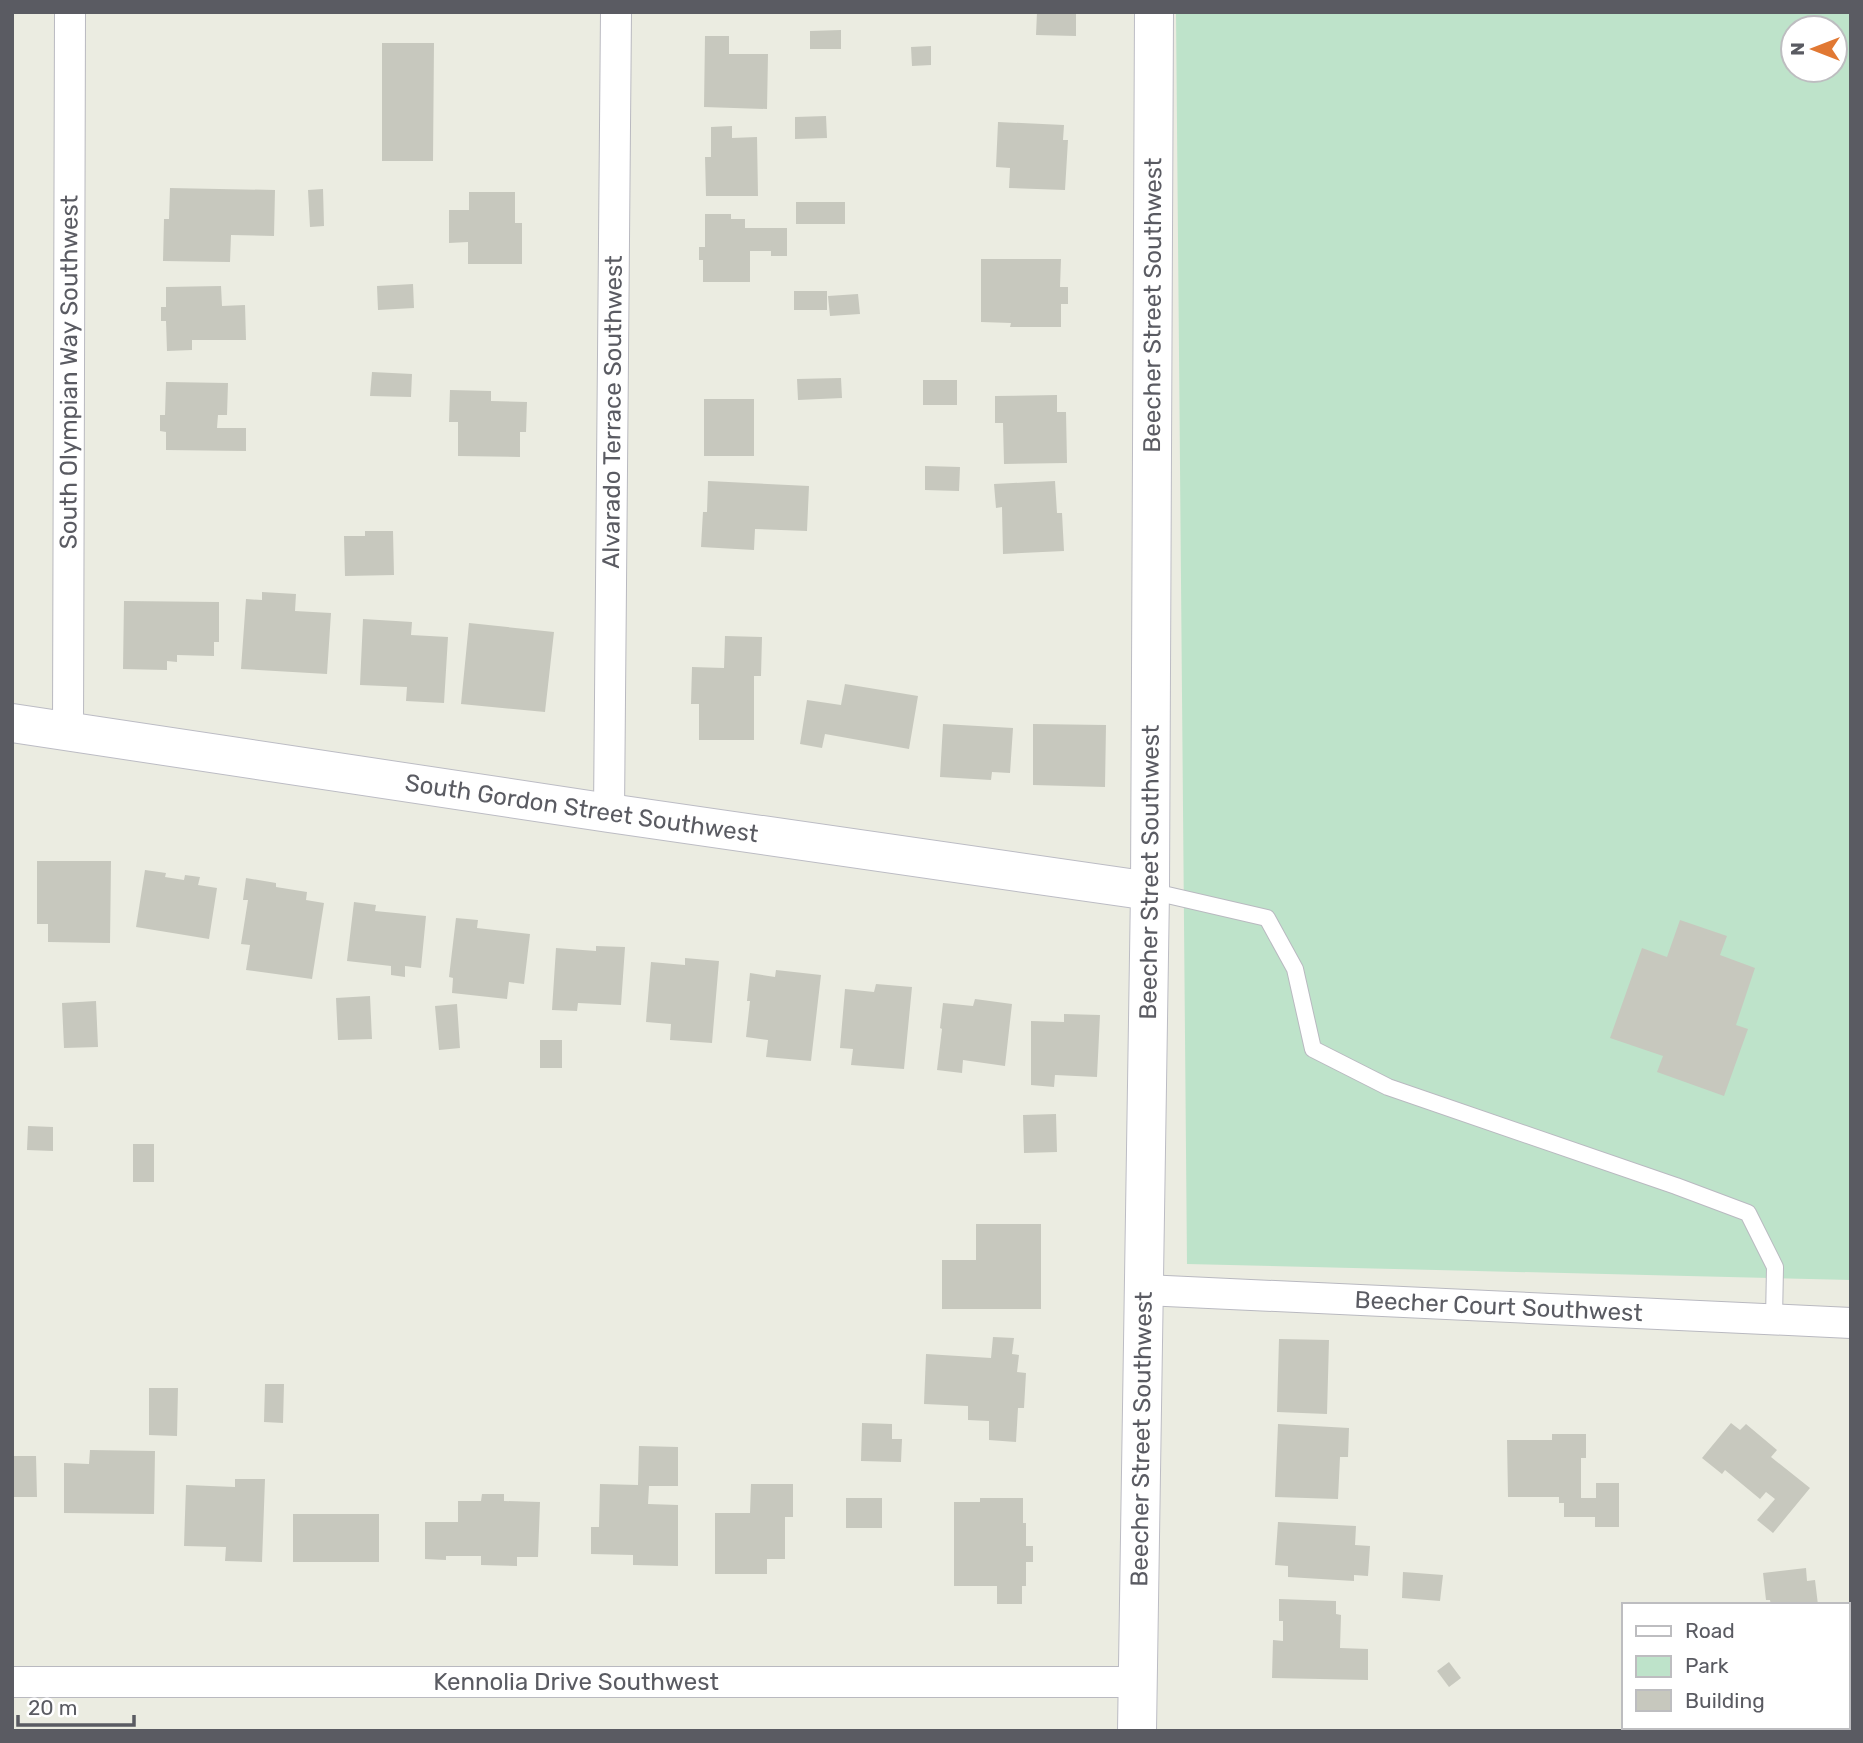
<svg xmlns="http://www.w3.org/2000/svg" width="1863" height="1743" font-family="Rubik,sans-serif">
  <rect width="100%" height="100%" fill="#ebece1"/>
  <path fill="#bee3ca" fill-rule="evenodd" d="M 1176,12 L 1851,12 L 1851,1280 L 1187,1264 ZM 1793,28 L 1835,28 L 1835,70 L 1793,70 Z"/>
  <path fill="#c7c8be" d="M 1037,12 L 1076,12 L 1076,36 L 1036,35 Z
    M 841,30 L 841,49 L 810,49 L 810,31 Z
    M 705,36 L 729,36 L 729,54 L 768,54 L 767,109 L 704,107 Z
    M 382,43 L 434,43 L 433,161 L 382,161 Z
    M 931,46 L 931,65 L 912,66 L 911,47 Z
    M 826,116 L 827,138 L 795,139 L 795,117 Z
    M 998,122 L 1064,125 L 1063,140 L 1068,140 L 1065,190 L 1009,188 L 1010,168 L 996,167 Z
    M 732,126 L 732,138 L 757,137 L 758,196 L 706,196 L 705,157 L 711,157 L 711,127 Z
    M 170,188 L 275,190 L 274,236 L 231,235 L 230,262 L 163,261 L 164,219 L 169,219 Z
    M 323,189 L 324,226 L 310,227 L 308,190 Z
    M 469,192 L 515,192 L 515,223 L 522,223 L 522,264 L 468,264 L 468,242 L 449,243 L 449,210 L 469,210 Z
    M 796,202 L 845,202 L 845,224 L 796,224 Z
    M 705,214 L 731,214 L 731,219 L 745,219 L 745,228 L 787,228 L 787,256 L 771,256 L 771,251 L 750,251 L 750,282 L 703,282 L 703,260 L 699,260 L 699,247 L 705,247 Z
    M 981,259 L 1061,259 L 1060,287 L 1068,287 L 1068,304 L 1061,304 L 1061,327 L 1010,327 L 1011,323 L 981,322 Z
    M 413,284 L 414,308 L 378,310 L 377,286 Z
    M 221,286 L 222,306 L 245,305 L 246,340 L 192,340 L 192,350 L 167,351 L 166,321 L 161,321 L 161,307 L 166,307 L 166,287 Z
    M 794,291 L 827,291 L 827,310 L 794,310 Z
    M 858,294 L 860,314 L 830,316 L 828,296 Z
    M 372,372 L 412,374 L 411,397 L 370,396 Z
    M 841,378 L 842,398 L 798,400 L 797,379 Z
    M 923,380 L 957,380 L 957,405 L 923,405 Z
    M 166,382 L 228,383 L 227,415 L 218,415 L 217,428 L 246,428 L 246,451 L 166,450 L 166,432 L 160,431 L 160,415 L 165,415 Z
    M 450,390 L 491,391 L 491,401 L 527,402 L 526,432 L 520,432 L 520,457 L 458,456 L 458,422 L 449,422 Z
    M 1057,395 L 1057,412 L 1066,412 L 1067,463 L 1004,464 L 1003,423 L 995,423 L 995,396 Z
    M 704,399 L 754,399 L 754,456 L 704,456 Z
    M 925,466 L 960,467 L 959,491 L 925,490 Z
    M 708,481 L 809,486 L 807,531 L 755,529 L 754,550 L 701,547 L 703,512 L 707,512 Z
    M 1055,481 L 1057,513 L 1062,513 L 1064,551 L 1003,554 L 1002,507 L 996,508 L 994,484 Z
    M 365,531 L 393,531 L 394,575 L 345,576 L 344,536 L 365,536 Z
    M 262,592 L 296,594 L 295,611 L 331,613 L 327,674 L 241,669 L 246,599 L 262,600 Z
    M 124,601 L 219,602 L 219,642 L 214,642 L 214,656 L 177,655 L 177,662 L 167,661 L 167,670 L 123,669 Z
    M 363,619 L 412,622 L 411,635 L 448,637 L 444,703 L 406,701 L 407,687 L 360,685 Z
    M 469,623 L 554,632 L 545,712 L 461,704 Z
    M 725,636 L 762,637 L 761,676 L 754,676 L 754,740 L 699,740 L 699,704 L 691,704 L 692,667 L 724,668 Z
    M 845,684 L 918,696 L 909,749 L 825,734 L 822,748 L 800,744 L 807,700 L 841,705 Z
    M 943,724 L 1013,728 L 1010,773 L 992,772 L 991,780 L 940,777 Z
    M 1033,724 L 1106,725 L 1105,787 L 1033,785 Z
    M 37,861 L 111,861 L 110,943 L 48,942 L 48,924 L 37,924 Z
    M 145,870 L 166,873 L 165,877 L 184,880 L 185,875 L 200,877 L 198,885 L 217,888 L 209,939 L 136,927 Z
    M 246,878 L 276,883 L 276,887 L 307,892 L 306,900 L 324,903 L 312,979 L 246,970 L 250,945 L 241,944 L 248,900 L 243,900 Z
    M 354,902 L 376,905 L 375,911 L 426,916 L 421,968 L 405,966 L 405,977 L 391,975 L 391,966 L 347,961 Z
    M 456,918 L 478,920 L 477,928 L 530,934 L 524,984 L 509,982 L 507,999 L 452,993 L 453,978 L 449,977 Z
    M 1680,920 L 1727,936 L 1720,955 L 1755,968 L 1736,1025 L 1748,1029 L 1724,1096 L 1657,1072 L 1663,1056 L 1610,1038 L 1642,948 L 1667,957 Z
    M 596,946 L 625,947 L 621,1005 L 578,1003 L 577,1011 L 552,1010 L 556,948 L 596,951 Z
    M 685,958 L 719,961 L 712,1043 L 670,1040 L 671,1024 L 646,1022 L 651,962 L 685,965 Z
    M 776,970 L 821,975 L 811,1061 L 766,1057 L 768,1040 L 746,1037 L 750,1001 L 747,1001 L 750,973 L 775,977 Z
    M 876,984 L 912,987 L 904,1069 L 851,1065 L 853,1049 L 840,1048 L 845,989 L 874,992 Z
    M 370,996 L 372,1039 L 338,1040 L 336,998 Z
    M 975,999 L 1012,1004 L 1005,1066 L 963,1060 L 962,1073 L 937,1070 L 942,1029 L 940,1028 L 943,1003 L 973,1006 Z
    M 96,1001 L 98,1047 L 64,1048 L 62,1003 Z
    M 457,1004 L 460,1048 L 439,1050 L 435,1006 Z
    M 1064,1014 L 1100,1015 L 1097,1077 L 1055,1075 L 1054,1087 L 1031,1085 L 1031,1021 L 1064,1022 Z
    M 540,1040 L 562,1040 L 562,1068 L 540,1068 Z
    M 1056,1114 L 1057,1152 L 1024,1153 L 1023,1115 Z
    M 28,1126 L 53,1127 L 53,1151 L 27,1150 Z
    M 133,1144 L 154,1144 L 154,1182 L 133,1182 Z
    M 976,1224 L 1041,1224 L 1041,1309 L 942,1309 L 942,1260 L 976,1260 Z
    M 993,1337 L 1014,1338 L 1012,1354 L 1019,1355 L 1017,1372 L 1026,1373 L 1024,1408 L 1018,1408 L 1016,1442 L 989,1440 L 989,1421 L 968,1420 L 968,1406 L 924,1404 L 926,1354 L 991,1358 Z
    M 1279,1339 L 1329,1340 L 1327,1414 L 1277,1412 Z
    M 265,1384 L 284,1384 L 283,1423 L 264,1422 Z
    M 149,1388 L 178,1388 L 177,1436 L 149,1435 Z
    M 862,1423 L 892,1424 L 892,1439 L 902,1439 L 901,1462 L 861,1461 Z
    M 1731,1423 L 1740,1430 L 1746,1424 L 1777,1450 L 1771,1457 L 1810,1488 L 1773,1533 L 1757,1520 L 1775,1499 L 1766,1492 L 1760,1499 L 1725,1470 L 1722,1474 L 1702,1458 Z
    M 1278,1424 L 1349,1428 L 1348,1457 L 1340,1457 L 1338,1499 L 1275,1497 Z
    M 1552,1434 L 1586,1434 L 1586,1458 L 1581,1458 L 1581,1498 L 1596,1498 L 1596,1483 L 1619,1483 L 1619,1527 L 1595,1527 L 1595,1517 L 1564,1517 L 1564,1503 L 1559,1503 L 1559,1497 L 1508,1497 L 1507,1440 L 1552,1440 Z
    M 639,1446 L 678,1447 L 678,1486 L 649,1486 L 648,1504 L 678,1505 L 678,1566 L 633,1565 L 633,1555 L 591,1554 L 591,1527 L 599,1527 L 600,1484 L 638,1485 Z
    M 90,1450 L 155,1451 L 154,1514 L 64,1513 L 64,1463 L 89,1464 Z
    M 12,1456 L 36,1456 L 37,1497 L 12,1497 Z
    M 235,1479 L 265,1479 L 262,1562 L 225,1561 L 226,1547 L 184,1546 L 186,1485 L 235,1487 Z
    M 751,1484 L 793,1484 L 793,1517 L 785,1517 L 785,1559 L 767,1559 L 767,1574 L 715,1574 L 715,1513 L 750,1513 Z
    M 482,1494 L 504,1494 L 504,1501 L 540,1502 L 538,1557 L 517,1557 L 517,1566 L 481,1565 L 481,1556 L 446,1556 L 446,1560 L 425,1559 L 425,1522 L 458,1522 L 458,1501 L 481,1501 Z
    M 846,1498 L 882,1498 L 882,1528 L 846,1528 Z
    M 980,1498 L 1023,1498 L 1023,1523 L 1026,1523 L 1026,1546 L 1033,1546 L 1033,1562 L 1026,1562 L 1026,1586 L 1022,1586 L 1022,1604 L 997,1604 L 997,1586 L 954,1586 L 954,1502 L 980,1502 Z
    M 293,1514 L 379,1514 L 379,1562 L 293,1562 Z
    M 1278,1522 L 1356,1526 L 1355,1545 L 1370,1546 L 1368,1576 L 1354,1575 L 1354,1581 L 1288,1577 L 1288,1566 L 1275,1565 Z
    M 1806,1568 L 1807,1581 L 1815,1580 L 1818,1605 L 1771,1605 L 1770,1600 L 1766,1600 L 1763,1573 Z
    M 1403,1572 L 1443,1575 L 1440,1601 L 1402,1598 Z
    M 1279,1599 L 1336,1601 L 1336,1614 L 1341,1615 L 1340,1648 L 1368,1649 L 1368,1680 L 1272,1678 L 1273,1640 L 1283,1641 L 1283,1621 L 1279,1621 Z
    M 1449,1662 L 1461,1678 L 1449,1687 L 1437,1671 Z
    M 1760,1727 L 1836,1727 L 1837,1731 L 1760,1731 Z"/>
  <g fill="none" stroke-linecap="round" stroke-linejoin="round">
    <defs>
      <path id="lane" d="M 1150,891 L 1267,918 L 1295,969 L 1313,1049 L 1388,1087 L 1676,1186 L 1748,1213 L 1775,1267 L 1774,1319"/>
      <g id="street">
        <path id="s1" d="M 68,732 L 70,12"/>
        <path id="s2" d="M 609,813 L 616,12"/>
        <path id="s3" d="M 1145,1290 L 1851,1323"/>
        <path id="s4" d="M 12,1682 L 1138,1682"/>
      </g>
      <g id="secondary">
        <path id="s5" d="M 12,723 L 609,813 L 1150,891"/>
        <path id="s6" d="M 1137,1731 L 1150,891 L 1154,12"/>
      </g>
    </defs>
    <use href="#lane" stroke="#b9b9c0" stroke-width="18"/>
    <use href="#street" stroke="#b9b9c0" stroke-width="32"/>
    <use href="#secondary" stroke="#bcbcc4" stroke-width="40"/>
    <use href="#lane" stroke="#fff" stroke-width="16"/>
    <use href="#street" stroke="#fff" stroke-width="30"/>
    <use href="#secondary" stroke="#fff" stroke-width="38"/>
  </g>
  <g text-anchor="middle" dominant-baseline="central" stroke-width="6" stroke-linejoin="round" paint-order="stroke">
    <g font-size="24" fill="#5a5b62" stroke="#fff">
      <text stroke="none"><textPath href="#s6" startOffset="1426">Beecher Street Southwest</textPath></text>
      <text stroke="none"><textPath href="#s1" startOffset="360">South Olympian Way Southwest</textPath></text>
      <text stroke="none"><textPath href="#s2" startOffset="401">Alvarado Terrace Southwest</textPath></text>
      <text stroke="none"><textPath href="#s5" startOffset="576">South Gordon Street Southwest</textPath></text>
      <text stroke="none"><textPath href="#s6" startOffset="859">Beecher Street Southwest</textPath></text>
      <text stroke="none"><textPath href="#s3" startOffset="354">Beecher Court Southwest</textPath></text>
      <text stroke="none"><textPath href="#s6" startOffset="292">Beecher Street Southwest</textPath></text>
      <text stroke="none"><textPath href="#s4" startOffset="564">Kennolia Drive Southwest</textPath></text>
    </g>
  </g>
  <rect width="1863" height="1743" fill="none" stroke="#5a5b62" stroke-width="28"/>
  <rect x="1622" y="1603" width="228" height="126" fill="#ffffff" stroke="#bdbdc0" stroke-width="2"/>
  <rect x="1636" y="1626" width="35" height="10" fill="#ffffff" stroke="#bdbdc0" stroke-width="2"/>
  <text x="1685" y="1638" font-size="21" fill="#5a5b62">Road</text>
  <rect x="1636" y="1656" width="35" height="21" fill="#bee3ca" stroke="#bdbdc0" stroke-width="2"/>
  <text x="1685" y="1673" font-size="21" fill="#5a5b62">Park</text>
  <rect x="1636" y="1690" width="35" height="21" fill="#c7c8be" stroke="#bdbdc0" stroke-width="2"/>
  <text x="1685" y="1708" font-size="21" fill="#5a5b62">Building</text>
  <g transform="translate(1814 49) rotate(270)"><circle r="33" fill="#ffffff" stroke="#bdbdc0" stroke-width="2"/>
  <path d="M0-5L12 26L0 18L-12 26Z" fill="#e17833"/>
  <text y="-10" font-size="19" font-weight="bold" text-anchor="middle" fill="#5a5b62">N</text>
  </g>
  <path d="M18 1715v10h116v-10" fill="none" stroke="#5a5b62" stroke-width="3.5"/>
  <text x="28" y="1715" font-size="21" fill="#5a5b62" stroke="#ffffff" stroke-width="5" paint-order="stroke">20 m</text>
</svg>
